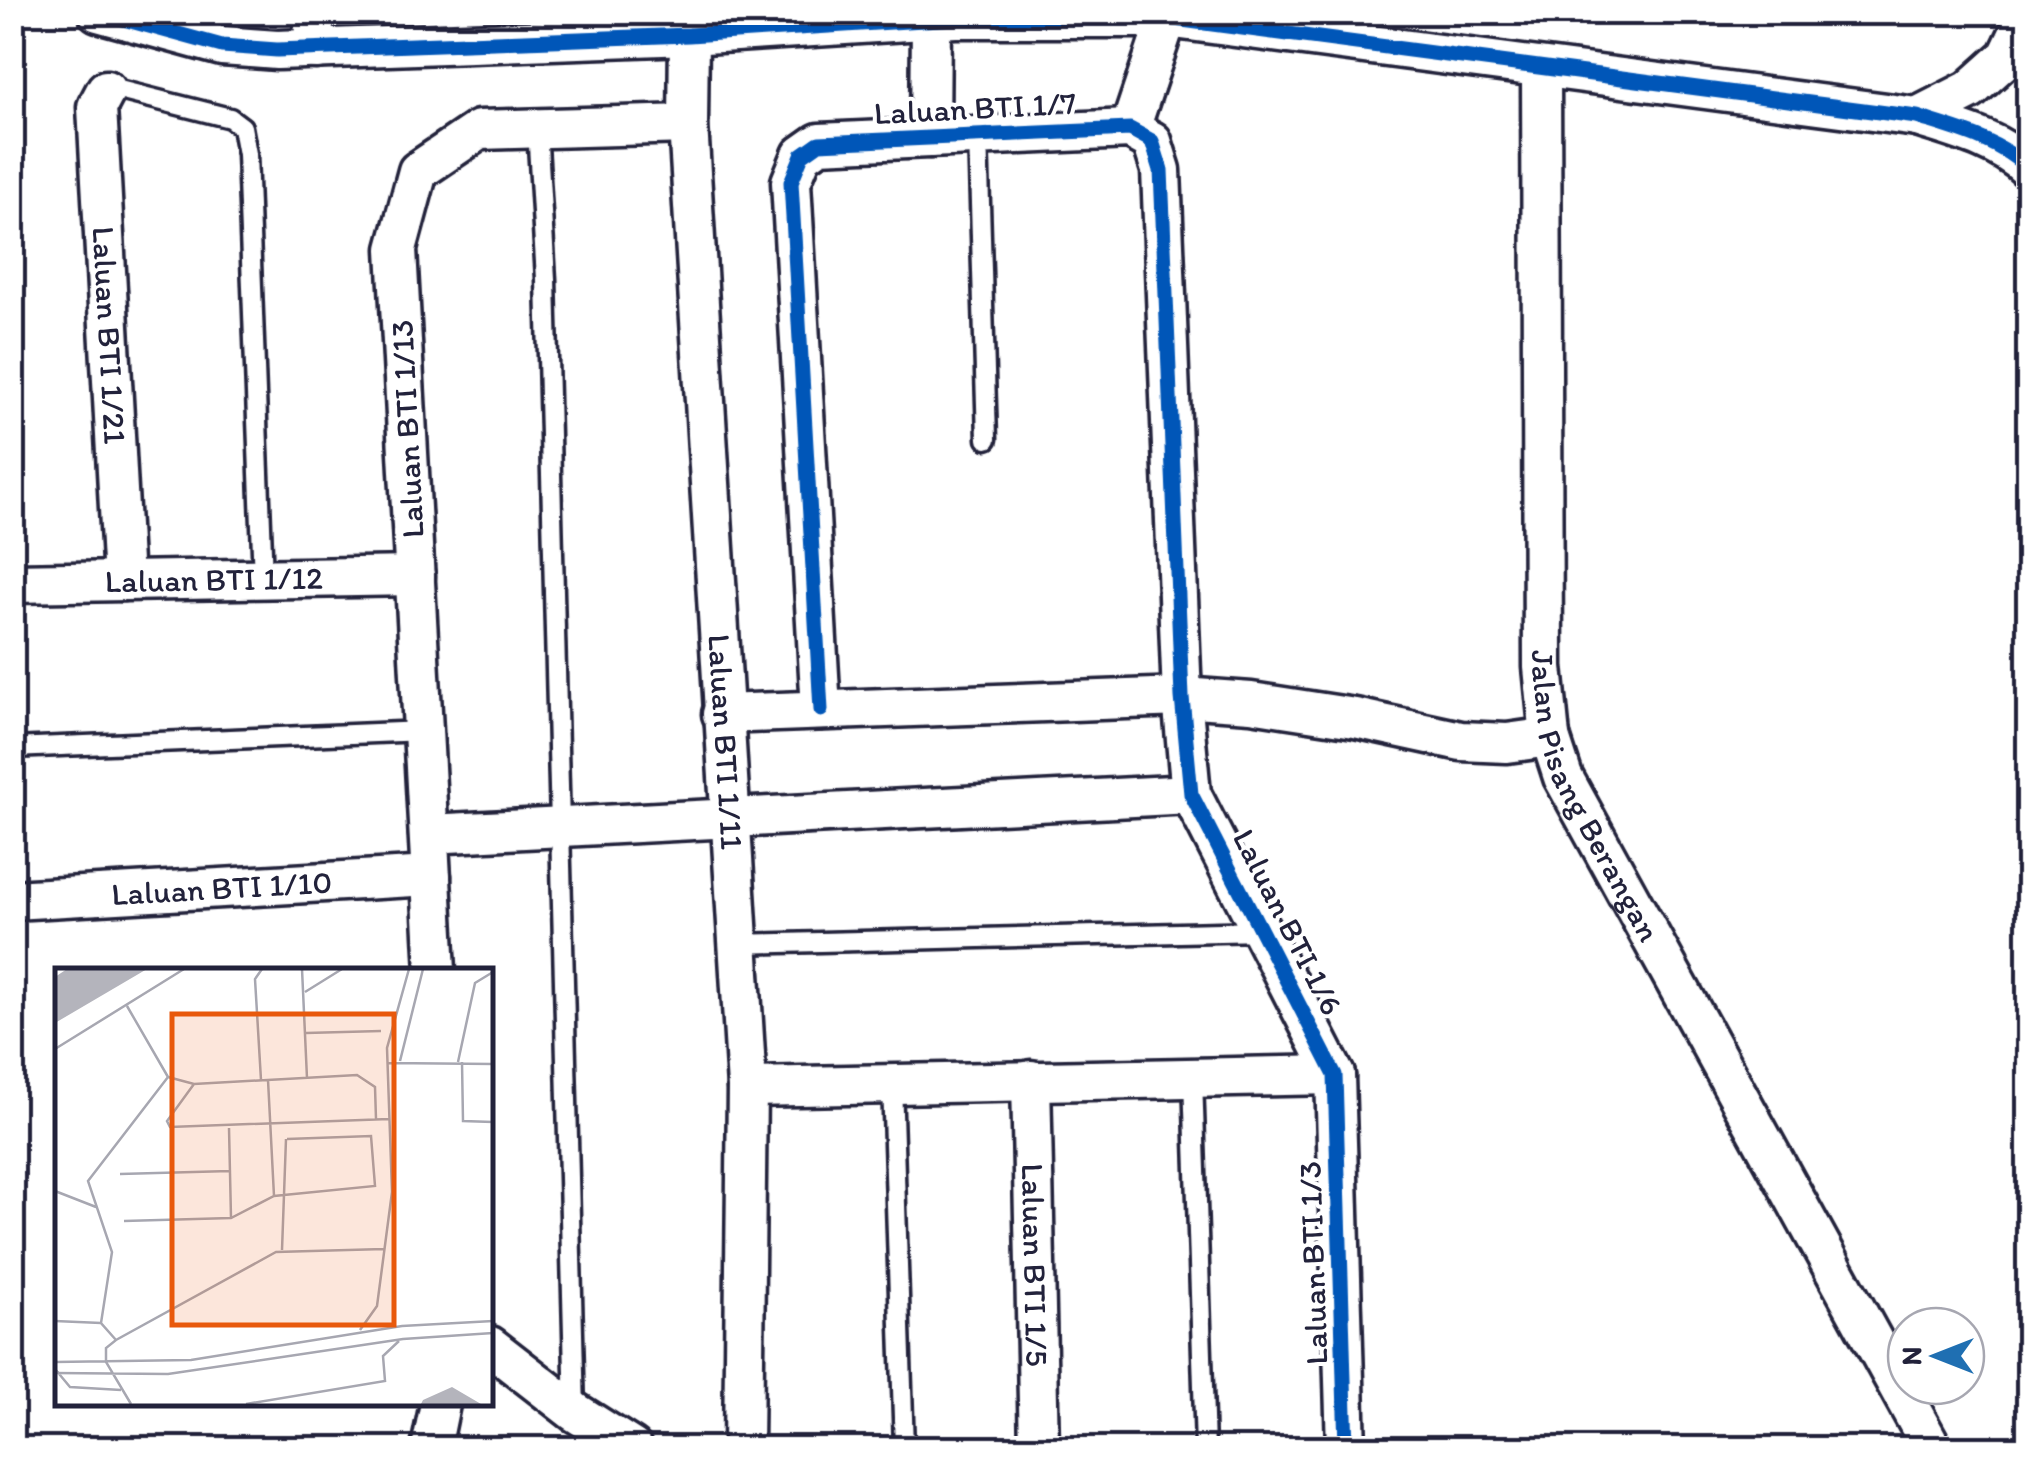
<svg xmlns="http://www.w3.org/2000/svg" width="2041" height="1461" font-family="Itim,sans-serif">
  <rect width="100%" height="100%" fill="#fff"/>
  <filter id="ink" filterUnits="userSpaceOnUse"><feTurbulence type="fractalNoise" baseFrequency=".01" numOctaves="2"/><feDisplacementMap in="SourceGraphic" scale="20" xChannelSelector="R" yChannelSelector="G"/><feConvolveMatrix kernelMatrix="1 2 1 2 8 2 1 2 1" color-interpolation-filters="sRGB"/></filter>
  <g filter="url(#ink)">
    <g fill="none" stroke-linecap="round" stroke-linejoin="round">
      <defs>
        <path id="lane" d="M 106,90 L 119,90 L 230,118 L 242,127 L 247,154 L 263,579
          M 537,128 L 546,279 L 575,1412
          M 978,136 L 987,439
          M 12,748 L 424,731
          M 738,944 L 1261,931
          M 1193,1078 L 1205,1448
          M 892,1083 L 904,1448"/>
        <g id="street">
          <path d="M 98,12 L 222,46 L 277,50 L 689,35 L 955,18 L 1167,18 L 1917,117 C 1955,129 1999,140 2028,168"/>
          <path d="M 312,12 L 316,49"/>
          <path id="s1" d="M 689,35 L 688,124 L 747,1087 L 743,1448"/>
          <path id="s2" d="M 1541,69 L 1543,667 L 1550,737 L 1563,777 L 1932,1448"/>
          <path id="s3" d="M 106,90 L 97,107 L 123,581"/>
          <path d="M 1917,117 L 1970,90 L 2008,56 L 2028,14"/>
          <path d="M 1130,129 L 1167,18"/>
          <path d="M 930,138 L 931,20"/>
          <path id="s4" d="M 12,583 L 415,576"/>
          <path d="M 821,710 L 791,182 L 802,155 L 819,143 L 1130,129 L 1152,141 L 1161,170 L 1182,697 L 1191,794 L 1335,1075 L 1346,1448"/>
          <path d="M 722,714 L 1182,697 L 1251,702 L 1355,718 L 1461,741 L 1507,743 L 1550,737"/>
          <path d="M 429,834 L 1191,794"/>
          <path id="s5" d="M 12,900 L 431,876"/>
          <path d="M 436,971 L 397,249 L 418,171 L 479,130 L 688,124"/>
          <path id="s6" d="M 1031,1080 L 1039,1448"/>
          <path d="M 747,1087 L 1335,1075"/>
          <path d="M 490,1346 L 575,1412 L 632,1448"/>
          <path d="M 431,1448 L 440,1404"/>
        </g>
      </defs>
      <use href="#lane" stroke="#22223b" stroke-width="25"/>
      <use href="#street" stroke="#22223b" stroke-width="45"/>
      <use href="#lane" stroke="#fff" stroke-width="18"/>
      <use href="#street" stroke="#fff" stroke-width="38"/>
      <defs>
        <path id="cycleway" d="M 98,12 L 222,46 L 277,50 L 689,35 L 955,18 L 1167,18 L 1917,117 C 1955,129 1999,140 2028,168
          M 821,710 L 791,182 L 802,155 L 819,143 L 1130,129 L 1152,141 L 1161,170 L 1182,697 L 1191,794 L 1335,1075 L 1346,1448"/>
      </defs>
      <use href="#cycleway" stroke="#fff" stroke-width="21"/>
      <use href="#cycleway" stroke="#0057b8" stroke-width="15"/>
    </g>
  </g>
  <g text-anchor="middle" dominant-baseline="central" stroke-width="8" stroke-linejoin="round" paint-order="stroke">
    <g font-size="32" fill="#22223b" stroke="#fff">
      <text transform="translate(975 108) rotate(-3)">Laluan BTI 1/7</text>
      <text stroke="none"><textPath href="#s3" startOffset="248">Laluan BTI 1/21</textPath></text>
      <text transform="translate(407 429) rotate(-93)">Laluan BTI 1/13</text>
      <text stroke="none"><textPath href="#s4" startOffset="202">Laluan BTI 1/12</textPath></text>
      <text stroke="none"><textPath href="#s1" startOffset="708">Laluan BTI 1/11</textPath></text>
      <text stroke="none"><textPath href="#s2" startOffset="738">Jalan Pisang Berangan</textPath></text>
      <text stroke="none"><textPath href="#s5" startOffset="210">Laluan BTI 1/10</textPath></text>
      <text transform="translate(1288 922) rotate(63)">Laluan BTI 1/6</text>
      <text transform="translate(1313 1263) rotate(-92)">Laluan BTI 1/3</text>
      <text stroke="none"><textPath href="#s6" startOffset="185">Laluan BTI 1/5</textPath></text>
    </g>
  </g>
  <g transform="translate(55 968)">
    <rect width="438" height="438" fill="#fff"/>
    <path d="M 12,1 L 92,1 L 0,55 L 0,9 ZM 397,419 L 426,436 L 366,436 L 368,432 Z" fill="#b4b4bc"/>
    <path fill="none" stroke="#a7a7b1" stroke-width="2.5" d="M 247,1 L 252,110M 250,24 L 287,1M 72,38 L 113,109M 251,65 L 326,63M 0,81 L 129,1M 345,93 L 368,1M 403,94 L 420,15 L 438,4M 407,94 L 408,153 L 438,154M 332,95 L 438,96M 113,109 L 139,116 L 302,107 L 320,119 L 321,151M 206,112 L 200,11 L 207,1M 213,112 L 219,228M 139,116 L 112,153 L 115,159 L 334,151M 174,160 L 176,250M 65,206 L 175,203M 0,223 L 41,239M 69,253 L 176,250 L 219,228 L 320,218 L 316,168 L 232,171M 227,282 L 231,171M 0,353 L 46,355M 305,362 L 322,338 L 337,224 L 332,80 L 354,1M 61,372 L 46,355 L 57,284 L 33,213 L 113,109M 0,394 L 136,392 L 347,358 L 438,353M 0,401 L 15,419 L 66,422M 0,405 L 113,406 L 348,371 L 438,365M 76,436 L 51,394 L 51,380 L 61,372 L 221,284 L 329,281M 191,436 L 330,413 L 328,388 L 344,373"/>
    <path fill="#e8590c" fill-opacity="0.15" stroke="#e8590c" stroke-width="5" d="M 117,46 L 339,46 L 339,357 L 117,357 Z"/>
    <rect width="438" height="438" fill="none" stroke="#22223b" stroke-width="5"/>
  </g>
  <rect width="2041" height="1461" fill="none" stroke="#fff" stroke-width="50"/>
  <rect x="25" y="25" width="1991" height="1411" fill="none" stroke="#22223b" stroke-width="4" filter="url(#ink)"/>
  <g transform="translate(1936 1356) rotate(270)"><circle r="48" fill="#ffffff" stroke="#a7a7b1" stroke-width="2.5"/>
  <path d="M0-8L18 38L0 25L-18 38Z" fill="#1f6fb2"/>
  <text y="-15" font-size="28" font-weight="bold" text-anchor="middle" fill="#22223b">N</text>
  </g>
</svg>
